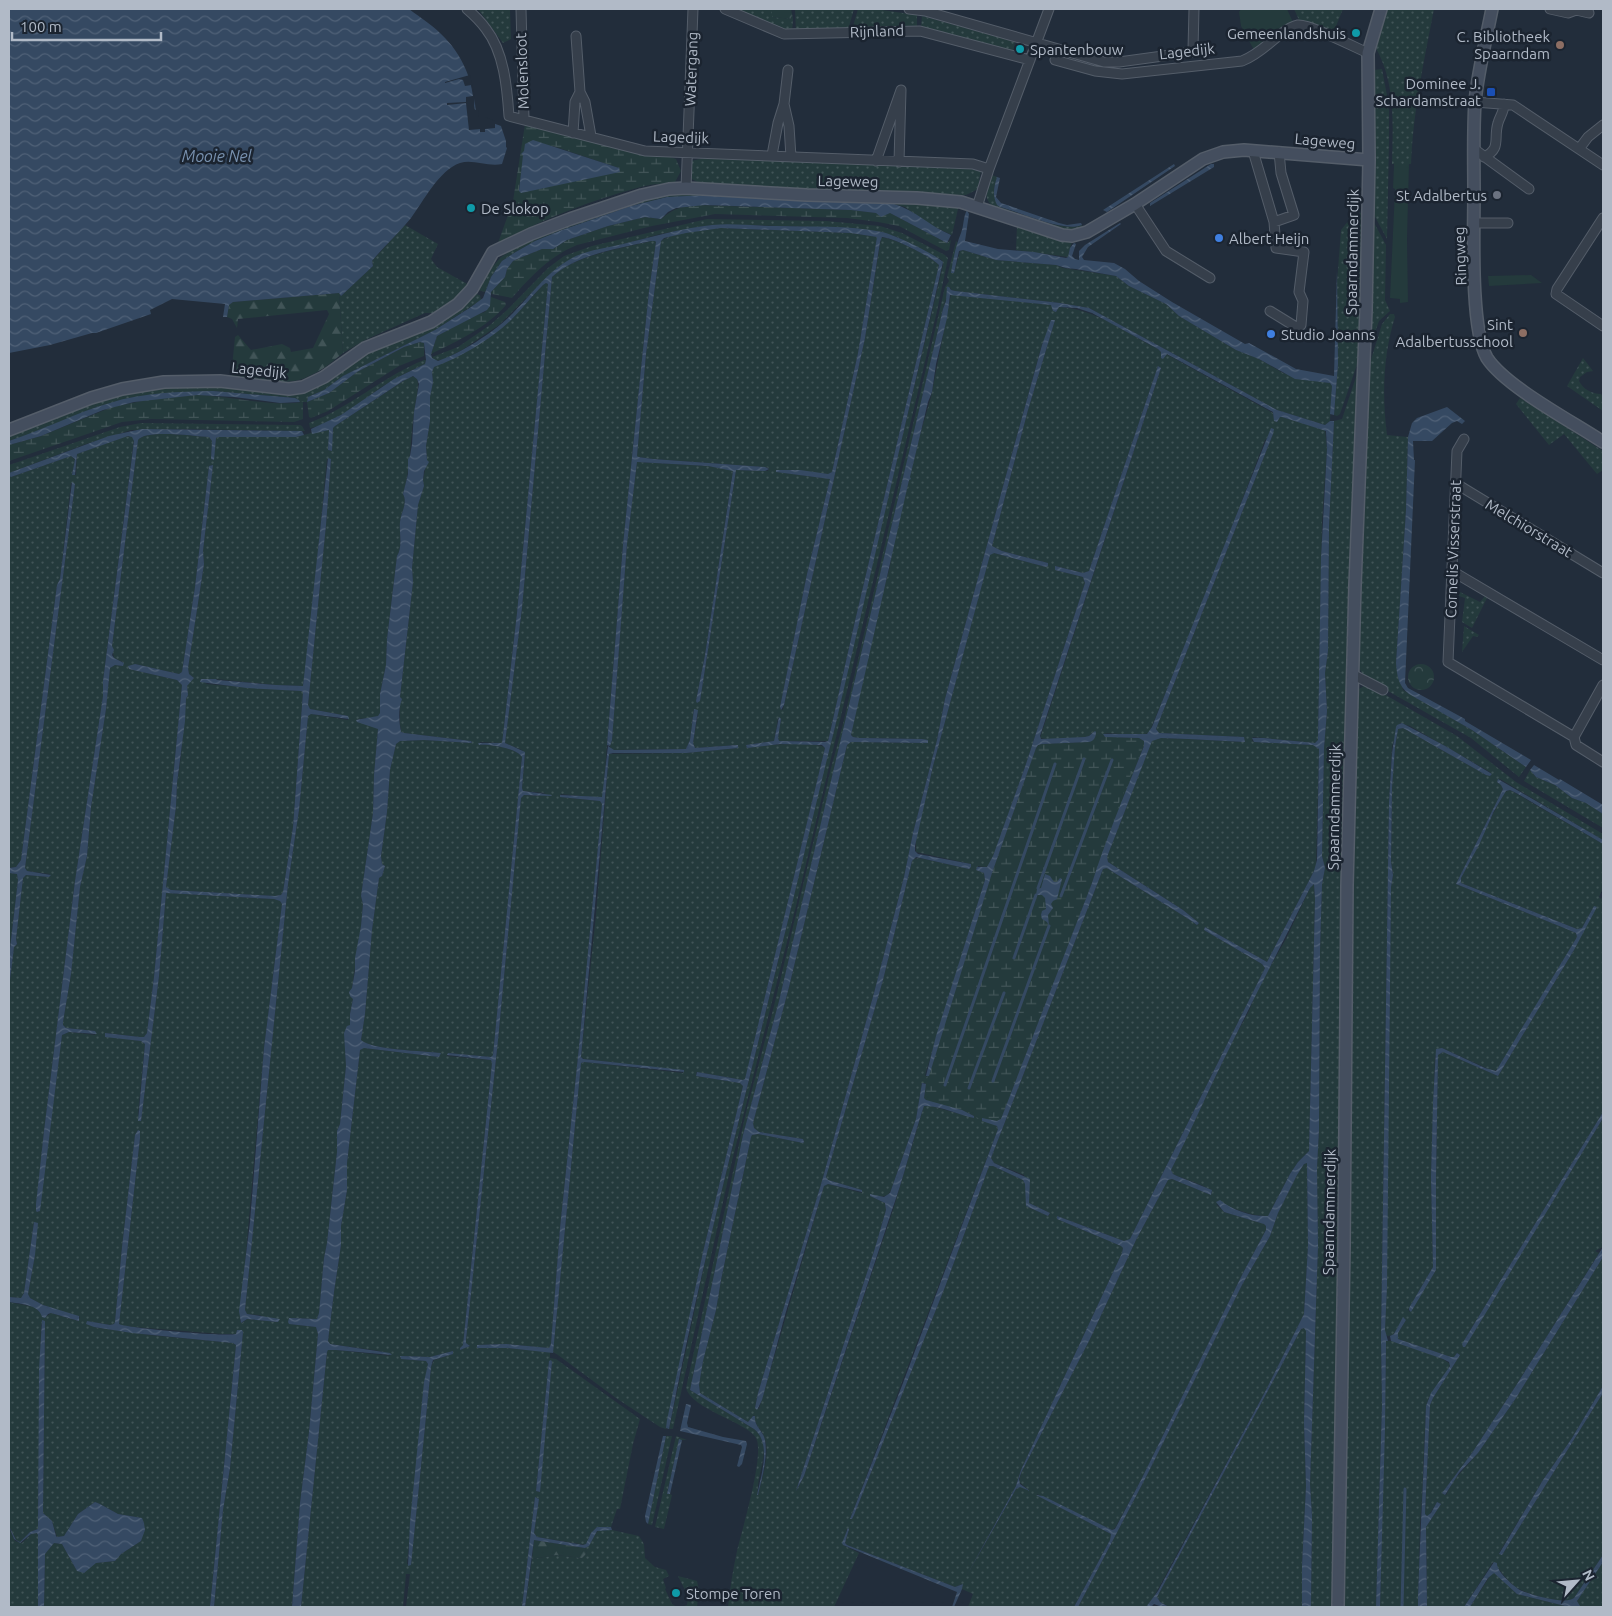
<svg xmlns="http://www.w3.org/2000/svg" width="1612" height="1616" font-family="Ubuntu,sans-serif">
  <defs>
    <pattern id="grass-dots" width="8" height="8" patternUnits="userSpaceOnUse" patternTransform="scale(1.25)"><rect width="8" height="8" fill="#243a3c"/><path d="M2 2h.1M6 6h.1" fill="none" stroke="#415457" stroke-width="1.8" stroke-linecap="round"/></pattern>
    <pattern id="forest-firs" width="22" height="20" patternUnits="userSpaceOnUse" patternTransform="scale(1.25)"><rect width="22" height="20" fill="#243a3c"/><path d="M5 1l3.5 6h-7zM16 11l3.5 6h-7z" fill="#415457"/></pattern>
    <pattern id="wetland-marsh" width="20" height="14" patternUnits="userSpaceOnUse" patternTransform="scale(1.25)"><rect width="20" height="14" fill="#243a3c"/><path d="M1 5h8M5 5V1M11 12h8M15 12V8" fill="none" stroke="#415457"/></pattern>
    <pattern id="park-crowns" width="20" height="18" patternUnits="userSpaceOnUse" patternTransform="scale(1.25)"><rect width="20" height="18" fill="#243a3c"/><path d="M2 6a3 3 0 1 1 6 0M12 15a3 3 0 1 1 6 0" fill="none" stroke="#415457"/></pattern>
    <pattern id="water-waves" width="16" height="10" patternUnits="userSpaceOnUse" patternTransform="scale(1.25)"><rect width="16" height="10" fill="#354962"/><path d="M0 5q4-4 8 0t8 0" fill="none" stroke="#506177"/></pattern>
  </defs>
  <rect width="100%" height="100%" fill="#222d3b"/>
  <path fill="url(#grass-dots)" fill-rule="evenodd" d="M 478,9 L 510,9 L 511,39 L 503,43 Z
    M 733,9 L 772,9 L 772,17 L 793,19 L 792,32 L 786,32 Z
    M 795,9 L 854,9 L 848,30 L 796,32 Z
    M 858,9 L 875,9 L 917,15 L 917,27 L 852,30 Z
    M 1294,9 L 1343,9 L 1334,31 L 1299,20 Z
    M 1386,9 L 1434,9 C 1424,61 1413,111 1411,164 L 1392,164 C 1393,123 1396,81 1374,45 Z
    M 922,16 L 1015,42 L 1013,51 L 921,27 Z
    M 1382,69 L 1389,106 L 1389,143 L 1387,239 L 1374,215 L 1375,207 L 1373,206 L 1374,70 Z
    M 704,158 L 981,169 L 978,189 L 966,195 L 945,195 L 701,184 L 690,178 L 691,161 Z
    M 992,175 L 997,177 C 993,191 993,194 1000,207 C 1019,213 1065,233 1082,225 L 1083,229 L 1065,231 L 992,206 C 982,196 987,187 992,175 Z
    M 687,192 L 911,202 L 958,207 L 958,209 L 952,235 L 930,225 L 905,207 L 894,204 L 716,196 L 667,197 L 631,206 L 562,230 L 535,241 L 514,253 L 502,261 L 491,277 L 485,292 L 478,290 L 487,273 L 501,257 L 526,240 L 658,194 Z
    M 1362,212 L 1363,214 L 1361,353 L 1340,414 L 1337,416 L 1334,415 L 1338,364 L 1337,283 L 1341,230 L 1349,220 Z
    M 1371,217 L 1386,245 L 1385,300 L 1390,311 L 1379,321 L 1370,347 Z
    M 707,219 L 826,221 L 880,226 L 902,233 L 945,255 L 948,258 L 937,311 L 796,906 L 732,1161 L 673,1429 L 669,1429 L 671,1420 L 709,1243 L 777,966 L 824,768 L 835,727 L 854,641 L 943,265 L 942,260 L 897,237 L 882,232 L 844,228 L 745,225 L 712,225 L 693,228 L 660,234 L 574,258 L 552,272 L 499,325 L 462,350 L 445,359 L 434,361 L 432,357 L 458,347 L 490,325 L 507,310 L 548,268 L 564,256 L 592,246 Z
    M 405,225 L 438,244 L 431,259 L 437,267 L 469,285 L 455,301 L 436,313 L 425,313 L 365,340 L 343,353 L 339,293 L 341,296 L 373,266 L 372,261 Z
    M 1017,225 L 1072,241 L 1068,257 L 1016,250 Z
    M 721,228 L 851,233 L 877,237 L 877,238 L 858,353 L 832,472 L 828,474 L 777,472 L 830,479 L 807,574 L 780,707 L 780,709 L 783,710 L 865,338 L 881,238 C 890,236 932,257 939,265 L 855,621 L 828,741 L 779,741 L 778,738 L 781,719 L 778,718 L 774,741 L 746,745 L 747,748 C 760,745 818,741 825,748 L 745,1080 L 743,1080 L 697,1072 L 696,1073 L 696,1076 L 740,1083 L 743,1086 L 703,1252 L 666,1429 L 660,1427 L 616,1398 L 558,1355 L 553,1352 L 581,1063 L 584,1062 L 683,1073 L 684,1071 L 584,1059 L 581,1057 L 596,915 L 609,754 L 686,753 L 738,748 L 737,745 L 695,748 L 693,743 L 698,714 L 694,709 L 690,740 L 686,749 L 614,750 L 611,749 L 610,746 L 612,740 L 627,543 L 637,462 L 708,466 L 733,470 L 705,655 L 696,701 L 700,701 L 736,470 L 768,471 L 769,468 L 765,467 L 653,459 L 638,457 L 637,456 L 646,354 L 661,241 C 671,233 707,229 721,228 Z
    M 651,241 L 655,241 L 656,242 L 649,291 L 623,545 L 603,795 L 601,798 L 561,794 L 560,797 L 600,801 L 602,804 L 579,1047 L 560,1228 L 551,1344 L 549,1348 L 506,1344 L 477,1345 L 478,1348 L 507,1348 L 550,1352 L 550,1358 L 556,1359 L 640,1419 L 633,1444 L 620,1509 L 617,1509 L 611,1527 L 597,1527 L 591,1533 L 586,1545 L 537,1537 L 534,1533 L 539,1499 L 535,1497 L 522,1607 L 406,1607 L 410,1574 L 406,1574 L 403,1607 L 301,1607 L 327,1352 L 328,1350 L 336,1350 L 391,1356 L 380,1351 L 330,1344 L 328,1341 L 334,1292 L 341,1245 L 341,1226 L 347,1190 L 347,1163 L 360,1050 L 364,1048 L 439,1057 L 440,1053 C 423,1051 371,1050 361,1040 L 365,1014 L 372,930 L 379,878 L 382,876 L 385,866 L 382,864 L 381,856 L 387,812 L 390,770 L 396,744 L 400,741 L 424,740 L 472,743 L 471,741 L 404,733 L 401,732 L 400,724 L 400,702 L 402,699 L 400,697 L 413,582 L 412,568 L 418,505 L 424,486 L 423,480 L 427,460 L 426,446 L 430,421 L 430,397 L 433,382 L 432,372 L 434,367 L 462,354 L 494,334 L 513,318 L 543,285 L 546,283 L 548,284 L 517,613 L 503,735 L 502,743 L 480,742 L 479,745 C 489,744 516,748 522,757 L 493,1055 L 491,1057 L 448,1053 L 447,1056 L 491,1060 L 492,1063 L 463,1345 L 460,1348 L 460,1350 L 470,1346 L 466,1343 L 466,1340 L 498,1040 L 521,798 L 524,795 L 537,796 L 546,793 L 523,791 L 522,788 L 525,755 L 522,750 L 505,743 L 522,608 L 552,277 C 575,255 620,249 651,241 ZM 453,1351 L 453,1354 L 434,1360 L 431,1367 L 411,1564 L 407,1564 L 422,1404 L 428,1364 L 426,1361 L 402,1359 L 400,1356 L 430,1357 ZM 549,1361 L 552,1362 L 539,1492 L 536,1491 Z
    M 956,241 L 958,243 L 952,273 L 954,273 L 960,251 L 963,250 L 996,260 L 1056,265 L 1063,268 L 1116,276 L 1129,286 L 1166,304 L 1179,316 L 1236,350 L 1259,359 L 1283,373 L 1307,379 L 1330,383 L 1332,386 L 1330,421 L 1325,425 L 1277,410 L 1089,308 L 1060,303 L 955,291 L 951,290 L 950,287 L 943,309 L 779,1001 L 743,1135 L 690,1390 L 754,1429 C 775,1446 755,1475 758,1495 C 762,1478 771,1453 764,1436 C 760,1427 756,1428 754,1415 L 748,1422 L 700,1393 L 699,1385 L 703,1360 L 716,1310 L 721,1280 L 751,1137 L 752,1135 L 758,1134 L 803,1143 L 804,1142 L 803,1139 L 759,1132 L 754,1128 L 753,1123 L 789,987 L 847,745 L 851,742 L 927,743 L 922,739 L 859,738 L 853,737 L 851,734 L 874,628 L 890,566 L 893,545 L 920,435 L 931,397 L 951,294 L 1051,305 L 1056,312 L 1059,307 C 1097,309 1125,333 1158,349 L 1161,352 L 1161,358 L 1166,354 L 1273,413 L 1274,419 L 1277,422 L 1280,417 L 1282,417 L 1325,430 L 1327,449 L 1322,522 L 1318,740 L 1315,743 L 1253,737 L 1252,741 L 1254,742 L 1313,745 L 1319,749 L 1316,867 L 1267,962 L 1205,927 L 1204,930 L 1262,964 L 1265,968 L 1130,1239 L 1124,1241 L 1057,1216 L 1057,1219 L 1121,1246 L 1123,1248 L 1122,1253 L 1021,1470 L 1016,1486 L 967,1575 L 1016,1489 L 1020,1486 L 1030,1491 L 1019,1482 L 1021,1473 L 1090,1339 L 1136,1240 L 1168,1180 L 1172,1179 L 1211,1195 L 1212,1191 C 1200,1183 1186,1180 1173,1174 L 1171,1170 L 1230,1046 L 1249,1011 L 1258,988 L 1286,939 L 1310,888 L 1314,884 L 1315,899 L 1309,1151 L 1298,1162 L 1290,1174 L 1268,1216 C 1250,1217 1233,1206 1216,1204 L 1224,1212 L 1264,1224 L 1266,1226 L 1266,1230 L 1243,1273 L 1141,1480 L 1115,1528 L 1112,1530 L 1037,1494 L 1037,1495 L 1111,1534 L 1110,1540 L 1074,1607 L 968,1607 L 973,1594 L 962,1589 L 962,1584 L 955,1587 L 847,1545 L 845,1543 L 849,1529 L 847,1529 L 843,1545 L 859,1553 L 834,1607 L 728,1607 C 730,1588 733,1569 737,1551 C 742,1530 765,1454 756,1438 C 747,1422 691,1409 686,1388 L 746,1112 L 773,1010 L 831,768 L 843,724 L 945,287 L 949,281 L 947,277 ZM 1055,320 L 1028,410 L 992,546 L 1002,551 L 1048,563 L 1046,567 L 994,553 L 990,554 L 933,766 L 916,838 L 916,852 L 971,864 L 970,869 L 919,858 L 913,859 L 912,861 L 883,980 L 826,1177 L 828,1180 L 862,1190 L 862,1193 L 828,1184 L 824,1186 L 759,1409 L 755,1407 L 758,1393 L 822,1181 L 874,993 L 904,877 L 913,833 L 937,740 L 945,699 L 1002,490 L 1042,344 ZM 1158,366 L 1161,368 L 1040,738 L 1053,740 L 1085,737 L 1089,736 L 1093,732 L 1089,742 L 1044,744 L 1036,748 L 992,873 L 927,1077 L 925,1075 L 985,880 L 984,873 L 976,870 L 978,866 L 985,867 L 989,866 L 995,852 L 1025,767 L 1085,583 L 1083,577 L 1055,570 L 1056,566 L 1083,573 L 1089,571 ZM 1273,434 L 1156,729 L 1159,733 L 1244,737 L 1245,742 L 1188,739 L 1161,738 L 1152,740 L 1107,857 L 1108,862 L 1183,910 L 1199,923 L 1197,925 L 1187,918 L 1113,872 L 1107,868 L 1103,869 L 991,1158 L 994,1163 L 1024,1175 L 1029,1203 L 1050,1213 L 1048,1216 L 1028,1207 L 1025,1183 L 1023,1180 L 993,1166 L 989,1166 L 945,1287 L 854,1515 L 852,1519 L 850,1519 L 998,1129 L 997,1126 L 990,1123 L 1001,1119 L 1051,991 L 1144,745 L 1104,733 L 1140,735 L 1149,733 L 1204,600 L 1265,440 ZM 922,1083 L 925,1083 L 927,1101 L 974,1115 L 974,1118 L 931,1106 L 924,1106 L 923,1109 L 893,1210 L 804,1476 L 796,1491 L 875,1248 L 886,1210 L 885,1203 L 870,1196 C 879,1196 887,1199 891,1190 L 916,1119 Z
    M 475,294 L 480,295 L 481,300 L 435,330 L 343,376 L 324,390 L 308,397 L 307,402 L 300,402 L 299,400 L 295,398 L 213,391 L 130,398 L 97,407 L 37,432 L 9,441 L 9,435 L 112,396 L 157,388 L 210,385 L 280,391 L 367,353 Z
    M 1390,314 L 1394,314 L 1395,317 C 1383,355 1382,396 1387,435 L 1408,437 L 1406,510 L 1396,663 L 1403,690 L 1472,730 L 1526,767 L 1519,777 L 1471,738 L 1365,678 L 1359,668 L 1356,647 L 1369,366 L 1382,324 Z
    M 1583,358 L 1593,371 L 1587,372 L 1580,377 L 1579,381 C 1583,389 1592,394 1601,394 L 1603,397 L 1603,411 L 1567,386 Z
    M 424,360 L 426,360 L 425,364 C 409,371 394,379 380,388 C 359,403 334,424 310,428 L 309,423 C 351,407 382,377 424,360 Z
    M 1359,368 L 1335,1607 L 1311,1607 L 1312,1516 L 1310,1484 L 1318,1246 L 1317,1168 L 1319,1129 L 1320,950 L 1322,884 L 1325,868 L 1322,856 L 1324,748 L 1327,711 L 1325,673 L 1328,651 L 1329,526 L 1334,421 L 1342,419 Z
    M 411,376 L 417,378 C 420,389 415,401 414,413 C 410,440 411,467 403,494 C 408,503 401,512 400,522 C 399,533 403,546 397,556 L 387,639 L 386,665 L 380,694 L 380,713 L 378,716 L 371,718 L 357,719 L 378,729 L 374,775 L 373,813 L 361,896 L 363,904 L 361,926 L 352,988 L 353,999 L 350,1014 L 350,1025 L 345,1033 L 346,1066 L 340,1124 L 337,1131 L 337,1152 L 327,1243 L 324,1258 L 319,1313 L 317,1319 L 290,1318 L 290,1324 L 316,1327 L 318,1334 L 309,1432 L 300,1503 L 292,1607 L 214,1607 L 223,1510 L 230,1468 L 243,1332 L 237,1330 L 236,1334 L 222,1334 L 121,1326 L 119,1323 L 140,1138 L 140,1131 L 138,1130 L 135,1135 L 122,1247 L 115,1322 L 114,1324 L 110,1325 L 87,1321 L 94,1327 L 149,1335 L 233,1343 L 236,1345 L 210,1607 L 44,1607 L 45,1554 L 54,1543 L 62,1544 L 77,1571 L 96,1563 L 115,1561 L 121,1554 L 141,1541 L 144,1523 L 141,1518 L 118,1514 L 100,1504 L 95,1502 L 78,1514 L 64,1536 L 57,1537 L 52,1521 L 43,1513 L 45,1321 L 41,1325 L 38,1529 L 30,1532 L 20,1542 L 16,1540 L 9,1526 L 9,1302 L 34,1307 L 42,1314 L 47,1316 L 51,1313 L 78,1321 L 80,1317 L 43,1305 L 30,1298 L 28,1294 L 35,1255 L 34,1222 L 24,1293 L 21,1298 L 9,1297 L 9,988 L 14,947 L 17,944 L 16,939 L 23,878 L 26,875 L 49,877 L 50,874 L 27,871 L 25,868 L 75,484 L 71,483 L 60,579 L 57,585 L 21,860 L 16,867 L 9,868 L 9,476 L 11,477 L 71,456 L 75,460 L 72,474 L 76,475 L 77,454 L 124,437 L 131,436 L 134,439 L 103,681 L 103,696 L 75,881 L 44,1131 L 36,1211 L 39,1212 L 62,1035 L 69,1032 L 95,1035 L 95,1031 L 66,1028 L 63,1025 L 63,1022 L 71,974 L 80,887 L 87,856 L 91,807 L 106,709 L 110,668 L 115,665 L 123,666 L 123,662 L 114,658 L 112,646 L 138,440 C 145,429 195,436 209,437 L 212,441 L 211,459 L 213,460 L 216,438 L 218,437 L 296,437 L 326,429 L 330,431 L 328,450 L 331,451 L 333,428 L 335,426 ZM 327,459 L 331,459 L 326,525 L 308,705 L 310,709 L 348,716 L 348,720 L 311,714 L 308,716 L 299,810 L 288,884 L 245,1310 L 247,1314 L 259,1315 L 278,1322 L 247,1319 L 242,1323 L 240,1321 L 264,1048 L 282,904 L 280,901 L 274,899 L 166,893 L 159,976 L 141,1121 L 138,1114 L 145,1044 L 141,1041 L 105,1036 L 106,1033 L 140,1037 L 144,1037 L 147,1033 L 154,977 L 182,685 L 177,680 L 129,669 L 135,664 L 179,674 L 182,672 L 195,587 L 209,466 L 213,465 L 203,551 L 204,564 L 188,668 L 189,674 L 193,677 L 187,686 L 188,695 L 186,699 L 181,756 L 177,783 L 176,806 L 166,887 L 171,890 L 275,896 L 281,895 L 283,892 L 293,827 L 303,692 L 301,691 L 205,684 L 216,679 L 276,685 L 303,686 L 307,663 Z
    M 1520,398 L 1603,451 L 1603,470 L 1597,474 L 1564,434 L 1549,445 L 1516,404 Z
    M 141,423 L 300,425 L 302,426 L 305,431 L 186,429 L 131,430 L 86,444 L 9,473 L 9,465 L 18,462 L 120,427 Z
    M 1460,592 L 1480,602 L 1485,596 L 1487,598 L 1472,628 L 1462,622 L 1465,598 L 1459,596 Z
    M 1464,626 L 1479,635 L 1477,637 L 1473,636 L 1462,652 Z
    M 1364,686 L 1377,690 L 1457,736 L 1516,782 L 1603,834 L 1603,840 L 1500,779 L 1497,782 L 1501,785 L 1503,789 L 1456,884 L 1569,930 L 1576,933 L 1577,937 L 1498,1069 L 1493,1071 L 1442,1048 L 1435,1056 L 1431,1177 L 1433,1267 L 1408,1310 L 1410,1312 L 1436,1270 L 1436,1178 L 1438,1055 L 1443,1052 L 1498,1076 L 1574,950 L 1594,906 L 1582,928 L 1577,929 L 1461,883 L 1461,878 C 1476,849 1489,820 1505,792 L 1510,790 L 1603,844 L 1603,888 L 1599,897 L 1601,899 L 1603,896 L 1603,1112 L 1465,1339 L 1464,1347 L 1603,1118 L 1603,1247 L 1595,1251 L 1599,1253 L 1517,1384 L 1472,1453 L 1442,1493 L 1446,1495 L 1454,1480 L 1478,1453 L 1516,1398 L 1603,1257 L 1603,1386 L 1572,1438 L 1543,1480 L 1499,1553 L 1502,1555 L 1603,1393 L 1603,1555 L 1574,1598 C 1565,1606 1523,1593 1514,1586 C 1506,1579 1500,1570 1493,1562 L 1464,1607 L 1427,1607 L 1426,1527 L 1441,1504 L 1437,1502 L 1429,1515 L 1427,1516 L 1425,1514 L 1430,1405 L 1433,1398 L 1460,1355 L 1457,1353 L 1454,1357 L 1451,1357 L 1398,1339 L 1398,1333 L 1406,1320 L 1404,1318 L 1393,1335 L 1388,1336 L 1385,1334 L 1391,887 L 1393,875 L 1391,862 L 1392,788 L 1395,747 L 1398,729 L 1403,728 L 1486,775 L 1491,776 L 1490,772 L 1410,726 L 1400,723 L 1392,746 L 1389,803 L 1381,1338 L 1382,1405 L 1376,1607 L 1342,1607 L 1344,1467 L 1346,1464 L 1350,983 L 1357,690 Z
    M 1530,770 L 1536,777 L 1555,785 L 1572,798 L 1586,803 L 1603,814 L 1603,828 L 1524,781 Z
    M 9,873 L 17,874 L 18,880 L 9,957 Z
    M 1307,1163 L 1308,1246 L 1304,1314 L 1266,1390 L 1151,1602 L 1146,1607 L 1078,1607 L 1146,1477 L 1242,1285 L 1270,1236 L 1278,1213 L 1297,1175 L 1304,1164 Z
    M 1304,1328 L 1306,1330 L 1304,1423 L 1306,1486 L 1302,1566 L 1302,1607 L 1169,1607 L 1160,1602 L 1157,1597 L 1301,1329 Z
    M 1386,1341 L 1393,1341 L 1443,1359 L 1450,1364 L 1448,1370 L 1429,1397 L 1426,1406 L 1422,1496 L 1420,1525 L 1418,1607 L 1380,1607 Z
    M 666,1436 L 672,1436 L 652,1525 L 648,1524 Z
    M 676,1436 L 687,1440 L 679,1440 L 667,1493 L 672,1495 L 664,1529 L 655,1527 Z
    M 9,1528 L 15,1541 L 22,1543 L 31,1534 L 37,1533 L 38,1535 L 38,1607 L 9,1607 Z
    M 599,1530 L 612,1530 L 639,1536 L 644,1544 L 645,1558 L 655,1567 L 666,1570 L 669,1576 L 663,1579 L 666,1588 L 665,1589 L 672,1604 L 677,1607 L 525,1607 L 532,1559 L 556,1555 L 582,1558 L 587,1553 L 585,1548 C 592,1544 593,1535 599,1530 Z
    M 1603,1562 L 1603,1607 L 1580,1606 L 1577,1603 L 1578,1599 Z
    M 1492,1573 L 1496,1573 L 1517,1594 L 1569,1607 L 1470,1607 Z
    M 678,1576 L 697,1581 L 699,1590 L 697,1607 L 681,1607 L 687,1605 L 688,1596 Z"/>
  <path fill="url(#forest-firs)" d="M 339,293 L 343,353 C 333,361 323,370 311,375 C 288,388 256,380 231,377 L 235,337 L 238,335 L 251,350 L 282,344 L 290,348 L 291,352 L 313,348 L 329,314 L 327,310 L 238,319 L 237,328 L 232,319 L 227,317 L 229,305 L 233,302 Z
    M 534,1540 L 585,1548 L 587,1553 L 582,1558 L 556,1555 L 532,1559 Z"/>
  <path fill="url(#wetland-marsh)" fill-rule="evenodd" d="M 525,124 L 643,155 L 670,157 L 676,159 L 681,171 L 675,182 C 663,184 649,184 637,188 C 589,201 541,220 498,243 L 513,201 ZM 553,146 L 619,168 L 519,190 L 524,151 Z
    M 698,205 L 821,209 L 852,210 L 884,214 L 890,213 L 947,243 L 951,240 L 949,250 L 946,251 L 899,226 L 878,222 L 847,218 L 715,214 L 652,226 L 577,245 C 550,256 531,276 512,298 L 492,294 L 491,292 L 505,277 L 507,269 L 513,261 L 522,257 L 542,249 L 553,249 L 567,240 L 608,226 L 645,217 L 661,219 C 677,207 677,208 698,205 Z
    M 491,297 L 505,302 L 506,305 C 486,328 458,341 431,354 L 437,336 L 478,314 L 485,312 Z
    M 420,342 L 424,343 L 424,356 L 399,366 L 328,411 L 311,418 L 309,417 L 307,402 L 329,393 L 357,372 L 404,347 Z
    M 197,395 C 231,396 270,407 303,402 L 303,419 L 294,422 L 151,419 L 122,422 L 9,461 L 9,445 L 41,436 L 112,407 L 147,400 Z
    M 1096,733 L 1103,734 L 1105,737 L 1139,738 L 1144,741 L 1144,745 L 1119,803 L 1116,818 L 1099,860 L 1092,883 L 1001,1119 L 997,1121 L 978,1118 L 962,1110 L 927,1101 L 924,1098 L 927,1079 L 992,873 L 1036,748 L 1038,745 L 1042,744 L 1089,742 Z"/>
  <path fill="url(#park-crowns)" d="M 772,9 L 791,9 L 793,19 L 772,17 Z
    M1408 677a13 13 0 1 1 26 0a13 13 0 1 1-26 0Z"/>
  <path fill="#243a3c" d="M 1241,9 L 1287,9 L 1293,22 L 1274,33 L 1254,50 L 1241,26 L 1239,12 Z
    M 1394,164 L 1409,164 L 1407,239 L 1408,302 L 1400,303 L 1400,299 L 1390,298 L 1395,189 L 1393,188 Z
    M 1531,275 L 1542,283 L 1489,286 L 1488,276 Z"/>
  <path fill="url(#water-waves)" d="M 9,9 L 409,9 C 421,18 435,27 445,38 C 465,58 476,90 476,117 L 501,126 L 506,141 L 506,147 L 507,148 L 502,164 C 488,167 473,159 460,163 C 439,170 423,202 411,218 C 399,233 384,246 372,261 L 373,266 L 341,296 L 339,293 L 233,302 L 229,305 L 227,317 L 223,317 L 225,304 L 172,299 L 150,310 L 151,314 L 96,333 L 92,333 L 50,345 L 9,353 Z
    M 533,140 L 619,168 L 620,172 L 521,193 L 519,191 L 523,155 L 521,154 L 524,151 L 525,144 Z
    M 1174,164 L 1175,166 L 1107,212 L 1103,210 Z
    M 1211,164 L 1214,164 L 1214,167 L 1150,206 L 1150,203 Z
    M 997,177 L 1000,178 L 996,197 L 1001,203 L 1059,223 L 1067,225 L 1081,223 L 1082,225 C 1064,233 1020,212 1000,207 L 997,205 C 992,195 994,187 997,177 Z
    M 706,195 L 894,204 C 915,210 931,227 951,235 L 947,243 L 890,213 L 881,217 L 876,213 L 851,210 L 705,205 L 676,208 L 668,212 L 661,219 L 645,217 L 608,226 L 567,240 L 553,249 L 542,249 L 522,257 L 513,261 L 507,269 L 505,277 L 491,292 L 490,306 L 487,310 L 437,336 L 431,354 L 432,358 L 438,361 C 461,353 491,334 509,317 C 530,297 545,273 572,258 C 587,250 607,248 623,244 C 652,237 682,228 712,225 C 733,223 755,226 776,226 C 811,227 848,225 882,232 C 895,235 935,254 943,262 L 835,727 C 815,806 797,886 777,965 C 740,1119 699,1273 669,1429 L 666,1428 L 667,1420 L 703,1252 L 743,1086 L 740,1083 L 696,1076 L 697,1072 L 743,1080 L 745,1079 L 825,748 L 822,745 L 780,744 L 747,748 L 746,745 L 774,741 L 779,717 L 781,719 L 778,738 L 779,741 L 825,742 L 828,741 L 829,737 L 855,621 L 939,265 C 932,257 894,238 882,237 L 880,242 L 865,338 L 784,705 L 781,710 L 780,707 L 807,574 L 830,479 L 776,472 L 776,470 L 800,470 L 828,474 L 832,472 L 858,353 L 877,237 L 851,233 L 721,228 L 686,233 L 664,238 L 661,241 L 646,354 L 637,456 L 638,457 L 653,459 L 765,467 L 769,469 L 765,471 L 736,470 L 700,701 L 697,703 L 696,701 L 705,655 L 733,471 L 708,466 L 637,462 L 627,544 L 612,740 L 610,746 L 607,745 L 623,545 L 649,291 L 656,242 L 655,241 L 651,241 C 620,248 575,255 552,277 L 522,608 L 505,743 L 525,752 L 522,788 L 523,791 L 552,795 L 551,796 L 524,795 L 521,798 L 498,1040 L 466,1340 L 466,1343 L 470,1346 L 460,1350 L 460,1348 L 463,1345 L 492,1063 L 491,1060 L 447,1055 L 448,1053 L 491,1057 L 493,1055 L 522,757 C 516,748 489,744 479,745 L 478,743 L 502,743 L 503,735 L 517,613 L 548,284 L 546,283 L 543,285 C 532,296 522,309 511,320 C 490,340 461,357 434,367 L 432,372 L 433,382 L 430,397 L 430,421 L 426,446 L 427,460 L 429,462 L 424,471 L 423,480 L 424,486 L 418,505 L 412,568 L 413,582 L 400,697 L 402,699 C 398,709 399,722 401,732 L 404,733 L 471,741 L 472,743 L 424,740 L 400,741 L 396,744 L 390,770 L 387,812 L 381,856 L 382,864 L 385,866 L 382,876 L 379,878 L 372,930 L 365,1014 L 361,1040 C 371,1050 424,1051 441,1053 L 439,1057 L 364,1048 L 360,1050 L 347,1163 L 347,1190 L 341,1226 L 341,1245 L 334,1292 L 328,1341 L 330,1344 L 390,1353 L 392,1355 L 336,1350 L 328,1350 L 327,1352 L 301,1607 L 292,1607 L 300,1503 L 309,1432 L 318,1334 L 316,1327 L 289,1324 L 288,1322 L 289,1318 L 317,1319 L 319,1313 L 324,1258 L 327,1243 L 337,1152 L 337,1131 L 340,1124 L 346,1066 L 344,1033 L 347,1026 L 350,1025 L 350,1014 L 353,999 L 350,996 L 349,992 L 352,988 L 355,971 L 355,958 L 361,926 L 363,904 L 361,896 L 373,813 L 374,775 L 378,729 L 357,722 L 356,720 L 378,716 L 380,713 L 380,694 L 386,665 L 387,639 L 397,556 C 403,547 399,533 400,522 C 401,512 408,503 403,494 L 408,474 L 408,459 L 410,456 L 412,444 L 414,412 L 419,384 L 417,379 L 413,376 L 403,381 L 335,426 L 333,428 L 332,451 L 328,450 L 329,430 L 312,434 L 311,429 L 341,415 L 394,379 L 425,364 L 426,360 L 424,343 L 420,342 L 404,347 L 357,372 L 329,393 L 307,402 L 308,397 L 324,390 L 343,376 L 435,330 L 471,307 L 483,298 L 491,277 L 502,261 L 514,253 L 535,241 L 562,230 L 631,206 L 667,197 Z
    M 967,210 L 969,214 L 965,241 L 998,249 L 1034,252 L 1066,258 L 1068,257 L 1070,248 L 1074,243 L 1076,244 L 1072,256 L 1075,259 L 1079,260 L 1079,251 L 1085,245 L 1120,223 L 1121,224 L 1088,247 L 1082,257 L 1084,260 L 1114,263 L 1125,269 L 1139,281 L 1172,302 L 1245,344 L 1249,343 L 1296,369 L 1334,376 L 1337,271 L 1338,364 L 1334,415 L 1330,414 L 1332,386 L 1330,383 L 1295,379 L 1259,359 L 1236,350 L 1179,316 L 1166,304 L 1129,286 L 1116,276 L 1076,269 L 1066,268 L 1056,265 L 996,260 L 963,250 L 959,251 L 954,273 L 951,273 C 953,259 956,245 961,233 C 964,226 963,217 967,210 Z
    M 947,287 L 949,287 L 951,290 L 955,291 L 1060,303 L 1089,308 L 1277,410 L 1325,425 L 1330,421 L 1334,421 L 1329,526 L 1328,651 L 1325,673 L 1327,711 L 1324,748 L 1322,856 L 1325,868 L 1322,884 L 1320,950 L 1319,1129 L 1317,1168 L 1318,1246 L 1310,1484 L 1312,1516 L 1311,1607 L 1302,1607 L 1302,1566 L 1306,1486 L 1304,1423 L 1306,1331 L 1304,1328 L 1301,1329 L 1157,1597 L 1160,1602 L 1169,1607 L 1162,1607 L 1154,1604 L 1151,1607 L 1146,1607 L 1158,1591 L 1266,1390 L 1304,1314 L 1308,1246 L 1307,1163 L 1304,1164 L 1297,1175 L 1278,1213 L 1270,1236 L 1242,1285 L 1146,1477 L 1078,1607 L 1074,1607 L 1110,1540 L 1111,1534 L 1036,1495 L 1043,1496 L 1112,1530 L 1115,1529 L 1141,1480 L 1243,1273 L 1266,1230 L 1266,1226 L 1264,1224 L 1224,1212 L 1216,1202 L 1220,1200 C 1232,1210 1252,1217 1268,1216 L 1290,1174 L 1298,1162 L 1309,1151 L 1315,899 L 1314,884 L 1310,888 C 1284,940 1257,992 1231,1045 C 1210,1086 1192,1129 1171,1170 L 1173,1174 L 1177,1176 L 1212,1190 L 1211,1195 L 1172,1179 L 1168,1180 L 1136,1240 L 1090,1339 L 1021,1473 L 1019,1479 L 1020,1484 L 1030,1491 L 1020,1487 L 1016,1489 L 967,1575 L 1016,1486 L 1021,1470 L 1122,1253 L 1123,1248 L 1121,1246 L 1057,1219 L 1057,1216 L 1124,1241 L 1130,1239 L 1265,968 L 1262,964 L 1204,930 L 1205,927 L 1267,962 L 1314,871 L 1317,860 L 1319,749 L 1313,745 L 1254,742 L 1252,738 L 1263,738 L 1315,743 L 1318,740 L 1321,558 L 1327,449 L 1326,431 L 1282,417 L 1280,417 L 1277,422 L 1274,421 L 1273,412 L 1167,354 L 1163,359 L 1161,358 L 1161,352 L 1158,349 L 1092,313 L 1077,308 L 1059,307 L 1056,312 L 1053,311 L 1051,305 L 950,295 L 947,318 L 936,364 L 932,392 L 928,402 L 910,477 L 911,479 L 909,480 L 851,735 L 853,737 L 859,738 L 922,739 L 928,740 L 928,743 L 851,742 L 847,745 L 789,987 L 753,1123 L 754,1128 L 759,1132 L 803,1139 L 804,1142 L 803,1143 L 758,1134 L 752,1135 L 751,1137 L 721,1280 L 716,1310 L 703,1361 L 699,1385 L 700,1393 L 748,1422 L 753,1416 L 755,1416 C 754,1427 763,1430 765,1440 C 768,1458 762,1478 758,1495 L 757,1495 C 761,1476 772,1443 754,1429 L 690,1390 L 743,1135 L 779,1001 L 801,907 L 943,309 L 946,301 Z
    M 1051,320 L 1055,320 L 1028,410 L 992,546 L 1002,551 L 1048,563 L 1048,566 L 1046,567 L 994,553 L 990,555 L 933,766 L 915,846 L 915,851 L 918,854 L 971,864 L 971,867 L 969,869 L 916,857 L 912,861 L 883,980 L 826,1177 L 828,1180 L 862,1190 L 862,1192 L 828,1184 L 824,1186 L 785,1315 L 762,1400 L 757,1410 L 755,1408 L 758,1393 L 822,1181 L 874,993 L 904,877 L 913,833 L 937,740 L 945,699 L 1002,490 L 1042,345 Z
    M 1158,366 L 1161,368 L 1040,736 L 1041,739 L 1085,737 L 1089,736 L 1095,731 L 1096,732 C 1096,737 1094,741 1089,742 L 1042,744 L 1038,745 L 1036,748 L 992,873 L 929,1076 L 926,1076 L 936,1036 L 985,880 L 984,873 L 976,870 L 977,867 L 987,867 L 993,856 L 1025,767 L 1085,583 L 1083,577 L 1055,570 L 1055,566 L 1083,573 L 1089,571 Z
    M 213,391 L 295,398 L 299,400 L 300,402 L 280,403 L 234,397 L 197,395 L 134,402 L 103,410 L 41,436 L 9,445 L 9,441 C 43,430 75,413 110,403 C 143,392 180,392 213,391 Z
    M 1447,407 L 1465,421 L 1462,424 L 1457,421 L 1452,423 L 1432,441 L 1413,441 L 1414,460 L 1415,460 L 1405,683 L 1408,688 L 1465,719 L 1465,721 L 1531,760 L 1526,767 L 1472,730 L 1409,694 C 1398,686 1397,675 1396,663 L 1406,510 L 1408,437 L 1412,423 L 1417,418 Z
    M 1271,428 L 1274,429 L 1273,434 L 1156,729 L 1159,733 L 1244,737 L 1245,742 L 1188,739 L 1161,738 L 1152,741 L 1107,857 L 1108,862 L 1183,910 L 1199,923 L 1197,925 L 1187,918 L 1113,872 L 1107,868 L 1103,869 L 991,1158 L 994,1163 L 1030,1179 L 1029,1203 L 1050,1213 L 1048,1216 L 1026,1206 L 1025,1184 L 1023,1180 L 993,1166 L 989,1166 L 945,1287 L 854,1515 L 852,1519 L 850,1519 L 903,1383 L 998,1129 L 997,1126 L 982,1121 L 982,1118 L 997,1121 L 1001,1119 L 1092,883 C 1107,836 1126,791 1144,746 L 1144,741 L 1139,738 L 1105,737 L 1103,734 L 1147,734 L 1152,727 Z
    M 142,429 L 302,431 L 304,435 L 296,437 L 218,437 L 216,438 L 214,460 L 211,459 L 212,441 L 209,437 C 195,436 145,429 138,440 L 112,646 L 114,650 L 112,655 L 114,658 L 124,663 L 123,666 L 115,665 L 110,668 L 106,709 L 91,807 L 87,856 L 80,887 L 71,974 L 63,1022 L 63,1025 L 66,1028 L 95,1031 L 97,1034 L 69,1032 L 62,1035 L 40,1211 L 37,1212 L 36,1211 L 36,1204 L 44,1131 L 75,881 L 103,696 L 103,681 L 134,441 L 132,437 L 128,436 L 77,454 L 75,475 L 72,475 L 75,459 L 71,456 L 11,477 L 9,476 L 9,473 L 109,436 Z
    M 328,458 L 331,459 L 326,525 L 308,705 L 310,709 L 348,716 L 349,719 L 311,714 L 308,716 L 299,810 L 288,884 L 245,1310 L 247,1314 L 280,1319 L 278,1322 L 247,1319 L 241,1323 L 239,1311 L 250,1222 L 264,1048 L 282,904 L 280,901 L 274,899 L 166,893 L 159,976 L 141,1121 L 138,1121 L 145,1044 L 141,1041 L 105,1037 L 105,1033 L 140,1037 L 144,1037 L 147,1033 L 154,977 L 182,685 L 177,680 L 129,669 L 128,666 L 135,664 L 179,674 L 182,672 L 195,587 L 209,466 L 213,465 L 203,551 L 204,564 L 188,668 L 189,674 L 194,678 L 187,686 L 188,695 L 186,699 L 185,721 L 177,783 L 176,806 L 166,887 L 171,890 L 275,896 L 281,895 L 283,892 L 293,827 L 303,692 L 301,691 L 247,688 L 200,682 L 201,679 L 216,679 L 217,680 L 276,685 L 303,686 Z
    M 72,482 L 75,484 L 25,868 L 27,871 L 51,875 L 49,877 L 26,875 L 23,878 L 16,939 L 17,944 L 14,947 L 9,988 L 9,957 L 18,880 L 17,874 L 9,873 L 9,868 L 16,867 L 21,860 L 57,585 L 60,579 Z
    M 694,709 L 698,710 L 693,743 L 695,748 L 738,745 L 738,748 L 686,753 L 613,753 L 609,754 L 581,1057 L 583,1059 L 684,1070 L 684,1072 L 584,1062 L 581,1063 L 553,1353 L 507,1348 L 477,1348 L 477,1345 L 506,1344 L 549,1348 L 551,1344 L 560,1228 L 579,1047 L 602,804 L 600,801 L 560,797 L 560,795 L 602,797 L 608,746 L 614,750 L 622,750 L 686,749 L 690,740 Z
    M 1402,723 L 1447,747 L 1492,774 L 1490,776 L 1486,775 L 1403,728 L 1398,729 L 1395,747 L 1392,788 L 1391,862 L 1393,875 L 1391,887 L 1387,1287 L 1385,1330 L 1388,1341 L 1386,1341 L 1386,1345 L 1385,1429 L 1380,1607 L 1376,1607 L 1382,1405 L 1381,1338 L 1389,803 L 1392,753 L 1396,727 L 1397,725 Z
    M 1534,765 L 1559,780 L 1560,779 L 1603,805 L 1603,814 L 1586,803 L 1572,798 L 1555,785 L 1536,777 L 1530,770 Z
    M 1498,779 L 1603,840 L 1603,844 L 1518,794 L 1510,790 L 1506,791 L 1494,811 L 1479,845 L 1461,878 L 1461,883 L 1577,929 L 1582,928 L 1594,906 L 1597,907 L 1574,950 L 1498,1076 L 1443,1052 L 1438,1055 L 1436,1178 L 1436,1270 L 1411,1312 L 1409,1310 L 1409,1308 L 1433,1267 L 1431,1177 L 1433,1103 L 1436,1049 L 1442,1048 L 1485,1068 L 1496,1071 L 1577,937 L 1576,933 L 1569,930 L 1456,884 L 1503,789 L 1501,785 L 1497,782 Z
    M 1045,874 L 1050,876 L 1054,882 L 1057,882 L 1060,878 L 1062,879 L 1057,899 L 1053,901 L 1051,904 L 1053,908 L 1048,915 L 1049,926 L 1047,922 L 1042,919 L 1041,915 L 1042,911 L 1046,909 L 1045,898 L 1042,895 L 1036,895 L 1037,889 L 1041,888 Z
    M 922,1083 L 926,1084 L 924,1098 L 926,1100 L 962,1110 L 974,1116 L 974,1118 C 959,1115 939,1105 924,1106 L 923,1109 C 912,1142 904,1177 892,1210 C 863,1299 833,1387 804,1476 L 796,1491 L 875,1248 L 886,1210 L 885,1203 L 870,1196 L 870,1194 L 884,1197 L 890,1193 L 916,1119 Z
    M 1603,1112 L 1603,1118 L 1484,1316 L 1465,1347 L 1463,1347 L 1462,1344 L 1465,1339 Z
    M 138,1130 L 140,1131 L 140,1138 L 119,1324 C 125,1328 227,1337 236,1334 L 237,1330 L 242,1330 L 243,1332 L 230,1468 L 223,1510 L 214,1607 L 210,1607 L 236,1345 L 233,1343 L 132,1333 L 94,1327 L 86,1324 L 87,1321 L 110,1325 L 114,1324 L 115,1322 L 122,1247 L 135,1135 Z
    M 34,1222 L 38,1223 L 35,1255 L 28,1294 L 30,1298 L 43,1305 L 79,1316 L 79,1321 L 51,1313 L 48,1314 L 45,1318 L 42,1317 C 39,1304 20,1304 9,1302 L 9,1297 L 21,1298 L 24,1293 Z
    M 1603,1247 L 1603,1257 L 1516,1398 L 1478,1453 L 1459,1473 L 1445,1495 L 1442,1493 L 1472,1453 L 1517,1384 Z
    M 1403,1317 L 1406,1320 L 1398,1333 L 1398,1339 L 1451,1357 L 1454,1357 L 1457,1353 L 1460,1355 L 1433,1398 L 1430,1405 L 1425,1514 L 1427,1516 L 1431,1513 L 1437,1502 L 1441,1504 L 1426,1527 L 1427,1607 L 1418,1607 L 1418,1598 C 1420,1534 1424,1470 1426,1406 L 1431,1393 L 1450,1366 L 1449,1362 L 1443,1359 L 1391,1341 L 1390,1336 L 1394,1334 Z
    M 42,1320 L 45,1321 L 43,1513 L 52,1521 L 56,1536 L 57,1537 L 64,1536 L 78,1514 L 95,1502 L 100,1504 L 118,1514 L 142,1518 L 144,1523 L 145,1530 L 141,1541 L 121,1554 L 115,1561 L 96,1563 L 84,1573 L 77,1571 L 62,1544 L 54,1543 L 45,1554 L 44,1607 L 38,1607 L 38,1535 L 37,1533 L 31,1534 L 20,1543 L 14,1539 L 9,1526 L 16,1540 L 20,1542 L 30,1532 L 38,1529 L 39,1369 Z
    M 453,1351 L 453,1354 L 433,1360 L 431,1367 L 411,1565 L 408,1566 L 410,1522 L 424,1382 L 428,1364 L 426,1361 L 401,1359 L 400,1356 L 430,1357 Z
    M 551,1360 L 552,1362 L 540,1492 L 536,1491 L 549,1361 Z
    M 1603,1386 L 1603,1393 L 1502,1555 L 1499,1554 L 1543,1480 L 1572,1438 Z
    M 686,1404 L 691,1405 L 687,1423 L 688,1427 L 723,1437 L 746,1441 L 747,1444 L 742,1464 L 739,1467 L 737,1466 L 742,1447 L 741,1445 L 680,1431 Z
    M 663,1436 L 666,1436 L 648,1524 L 646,1522 L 645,1516 Z
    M 679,1439 L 682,1440 L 670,1494 L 667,1494 Z
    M 535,1497 L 539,1499 L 534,1533 L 537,1537 L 583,1545 L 586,1544 L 591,1533 L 597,1527 L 611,1527 L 612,1530 L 597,1531 L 589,1546 L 585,1548 L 534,1540 L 525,1607 L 522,1607 Z
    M 848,1528 L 849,1529 L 845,1543 L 847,1545 L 955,1587 L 963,1584 L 962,1589 L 954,1607 L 952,1607 L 957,1592 L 843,1545 L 842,1543 Z
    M 1603,1555 L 1603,1562 L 1577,1601 L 1580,1606 L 1591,1607 L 1569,1607 L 1517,1594 L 1494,1573 L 1488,1578 L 1470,1607 L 1464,1607 L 1494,1562 L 1497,1563 C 1496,1571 1514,1587 1522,1591 C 1532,1595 1566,1605 1574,1598 Z"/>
  <path fill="#222d3b" d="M 470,75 L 475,97 L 474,106 L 475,110 L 478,110 L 479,117 L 485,117 L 495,121 L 495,128 L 485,129 L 485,132 L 480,132 L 480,129 L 469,130 L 466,103 L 447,105 L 447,103 L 466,102 L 466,97 L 473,96 L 471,85 L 465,86 L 463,80 L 459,79 L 445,83 L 445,82 Z"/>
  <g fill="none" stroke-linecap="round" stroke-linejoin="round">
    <path stroke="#354962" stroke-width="3" d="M 1038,888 L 1084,759
      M 1061,896 L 1112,760
      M 1014,958 L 1036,895
      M 993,1081 L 1049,926
      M 945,1085 L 1055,764
      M 969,1088 L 1004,993
      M 1402,1607 L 1405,1489"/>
    <defs>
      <path id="street" d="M 467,9 C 474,15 481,22 486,29 C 504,52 507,87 509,116 L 645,151 L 973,164 L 989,169
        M 521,9 L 524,119
        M 725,9 L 784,34 L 920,31 L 1030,60
        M 909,9 L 925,11 L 1104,62 L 1119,62 L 1192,52 L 1193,49 L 1194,9
        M 1550,9 L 1568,13 L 1576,10 L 1589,13
        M 1055,60 L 1095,71 L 1122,74 L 1242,61 C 1259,54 1266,45 1281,34 C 1285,31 1293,26 1298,25 C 1310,24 1354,47 1368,53
        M 580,92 L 585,102 L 591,136
        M 1475,102 L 1513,105 L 1603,165
        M 784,104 L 789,126 L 791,157
        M 573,133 L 575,102 L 580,92 L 576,36
        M 1474,149 L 1529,189
        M 1579,149 L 1588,137 L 1603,125
        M 1253,151 L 1274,222 L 1294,215 L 1281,173 L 1279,152
        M 772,155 L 778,123 L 784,104 L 788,70
        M 1484,157 C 1502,148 1493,139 1498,123 C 1500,116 1504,112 1504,104
        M 876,161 L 901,90 L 899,162
        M 686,188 L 693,9
        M 1135,204 L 1166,251 L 1210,278
        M 977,207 L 989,169 L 1049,9
        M 1603,218 L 1557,289 L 1556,294 L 1603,326
        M 1474,223 L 1508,223
        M 1270,311 L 1296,327 L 1301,325 L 1303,301 L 1299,292 L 1304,252 L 1276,248 L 1274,222
        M 1464,439 L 1457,451 L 1448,662 L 1574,737 L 1576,745 L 1603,762
        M 1455,483 L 1603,573
        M 1452,571 L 1603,660
        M 1352,674 L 1383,690
        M 1574,737 L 1603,685"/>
      <path id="secondary" d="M 1492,9 C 1486,40 1478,71 1475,102 C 1473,132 1474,163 1474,193 C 1474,229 1470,329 1487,358 C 1506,387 1573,422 1603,442
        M 9,430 L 91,398 L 122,389 L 164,382 L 220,381 L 289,389 L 303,387 L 324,377 L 365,348 L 431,322 L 458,304 L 472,289 L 493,252 L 531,234 L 570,219 L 642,195 L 669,189 L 686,188 L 807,195 L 917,198 L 961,202 L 1062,235 L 1072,236 L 1087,232 L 1135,204 L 1203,159 L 1223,152 L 1244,150 L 1369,160
        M 1338,1607 L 1344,1247 L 1347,886 L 1355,585 L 1366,310 L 1369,160 L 1368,53 L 1381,9"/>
    </defs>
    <use href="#street" stroke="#545d69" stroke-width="11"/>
    <use href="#secondary" stroke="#545d69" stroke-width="14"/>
    <use href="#street" stroke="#363f4b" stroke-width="9"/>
    <use href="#secondary" stroke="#444e5e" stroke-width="11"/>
  </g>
  <g fill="#0f9aa8" stroke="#1b2430" stroke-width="2">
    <circle cx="1356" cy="33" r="5"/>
    <circle cx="1020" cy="49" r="5"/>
    <circle cx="471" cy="208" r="5"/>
    <circle cx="676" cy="1593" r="5"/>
  </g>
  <g fill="#8d6e63" stroke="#1b2430" stroke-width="2">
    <circle cx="1560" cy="45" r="5"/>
    <circle cx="1523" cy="333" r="5"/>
  </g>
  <rect fill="#1a4fb4" stroke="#1b2430" stroke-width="2" x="1486" y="87" width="10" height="10" rx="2.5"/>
  <circle fill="#6b7280" stroke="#1b2430" stroke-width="2" cx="1497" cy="195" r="5"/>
  <g fill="#3f7fe0" stroke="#1b2430" stroke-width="2">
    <circle cx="1219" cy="238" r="5"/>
    <circle cx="1271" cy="334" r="5"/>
  </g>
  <g text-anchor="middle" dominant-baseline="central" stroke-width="5" stroke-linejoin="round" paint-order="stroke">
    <g font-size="15" fill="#b1bac7" stroke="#1b2430">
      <text transform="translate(877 31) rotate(-2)">Rijnland</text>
      <text transform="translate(1187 51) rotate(-6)">Lagedijk</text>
      <text transform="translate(691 69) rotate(-88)">Watergang</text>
      <text transform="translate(522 71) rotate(-92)">Molensloot</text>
      <text transform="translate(681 137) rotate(2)">Lagedijk</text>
      <text transform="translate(1325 141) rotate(5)">Lageweg</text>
      <text transform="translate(848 181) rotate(1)">Lageweg</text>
      <text transform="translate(1352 252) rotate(-89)">Spaarndammerdijk</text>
      <text transform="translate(1460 256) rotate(-92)">Ringweg</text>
      <text transform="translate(259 370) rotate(6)">Lagedijk</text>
      <text transform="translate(1529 528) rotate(31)">Melchiorstraat</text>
      <text transform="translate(1453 549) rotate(-88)">Cornelis Visserstraat</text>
      <text transform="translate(1334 807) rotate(-89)">Spaarndammerdijk</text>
      <text transform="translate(1329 1212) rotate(-89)">Spaarndammerdijk</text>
    </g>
    <g font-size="15" fill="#b1bac7" stroke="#1b2430" text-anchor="end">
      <text x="1346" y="33">Gemeenlandshuis</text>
      <text x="1550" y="36">C. Bibliotheek<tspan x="1550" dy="17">Spaarndam</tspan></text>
      <text x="1030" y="49" text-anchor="start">Spantenbouw</text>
      <text x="1481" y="83">Dominee J.<tspan x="1481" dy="17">Schardamstraat</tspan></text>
      <text x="1487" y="195">St Adalbertus</text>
      <text x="481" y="208" text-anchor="start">De Slokop</text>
      <text x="1229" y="238" text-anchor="start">Albert Heijn</text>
      <text x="1513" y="324">Sint<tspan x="1513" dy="17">Adalbertusschool</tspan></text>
      <text x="1281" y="334" text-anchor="start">Studio Joanns</text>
      <text x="686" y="1593" text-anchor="start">Stompe Toren</text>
    </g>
    <g font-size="16" font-style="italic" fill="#7891af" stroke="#1b2430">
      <text x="217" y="156">Mooie Nel</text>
    </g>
  </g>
  <rect width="1612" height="1616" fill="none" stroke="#b1bac7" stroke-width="20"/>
  <g transform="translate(1577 1581) rotate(63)" stroke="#1b2430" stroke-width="4" paint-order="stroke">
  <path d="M0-4L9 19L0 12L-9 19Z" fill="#b1bac7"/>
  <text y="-8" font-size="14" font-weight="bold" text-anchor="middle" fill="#b1bac7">N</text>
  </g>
  <path d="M12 32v8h149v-8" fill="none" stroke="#b1bac7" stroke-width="2.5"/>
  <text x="20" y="32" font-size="15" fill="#b1bac7" stroke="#1b2430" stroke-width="4" paint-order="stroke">100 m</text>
</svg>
